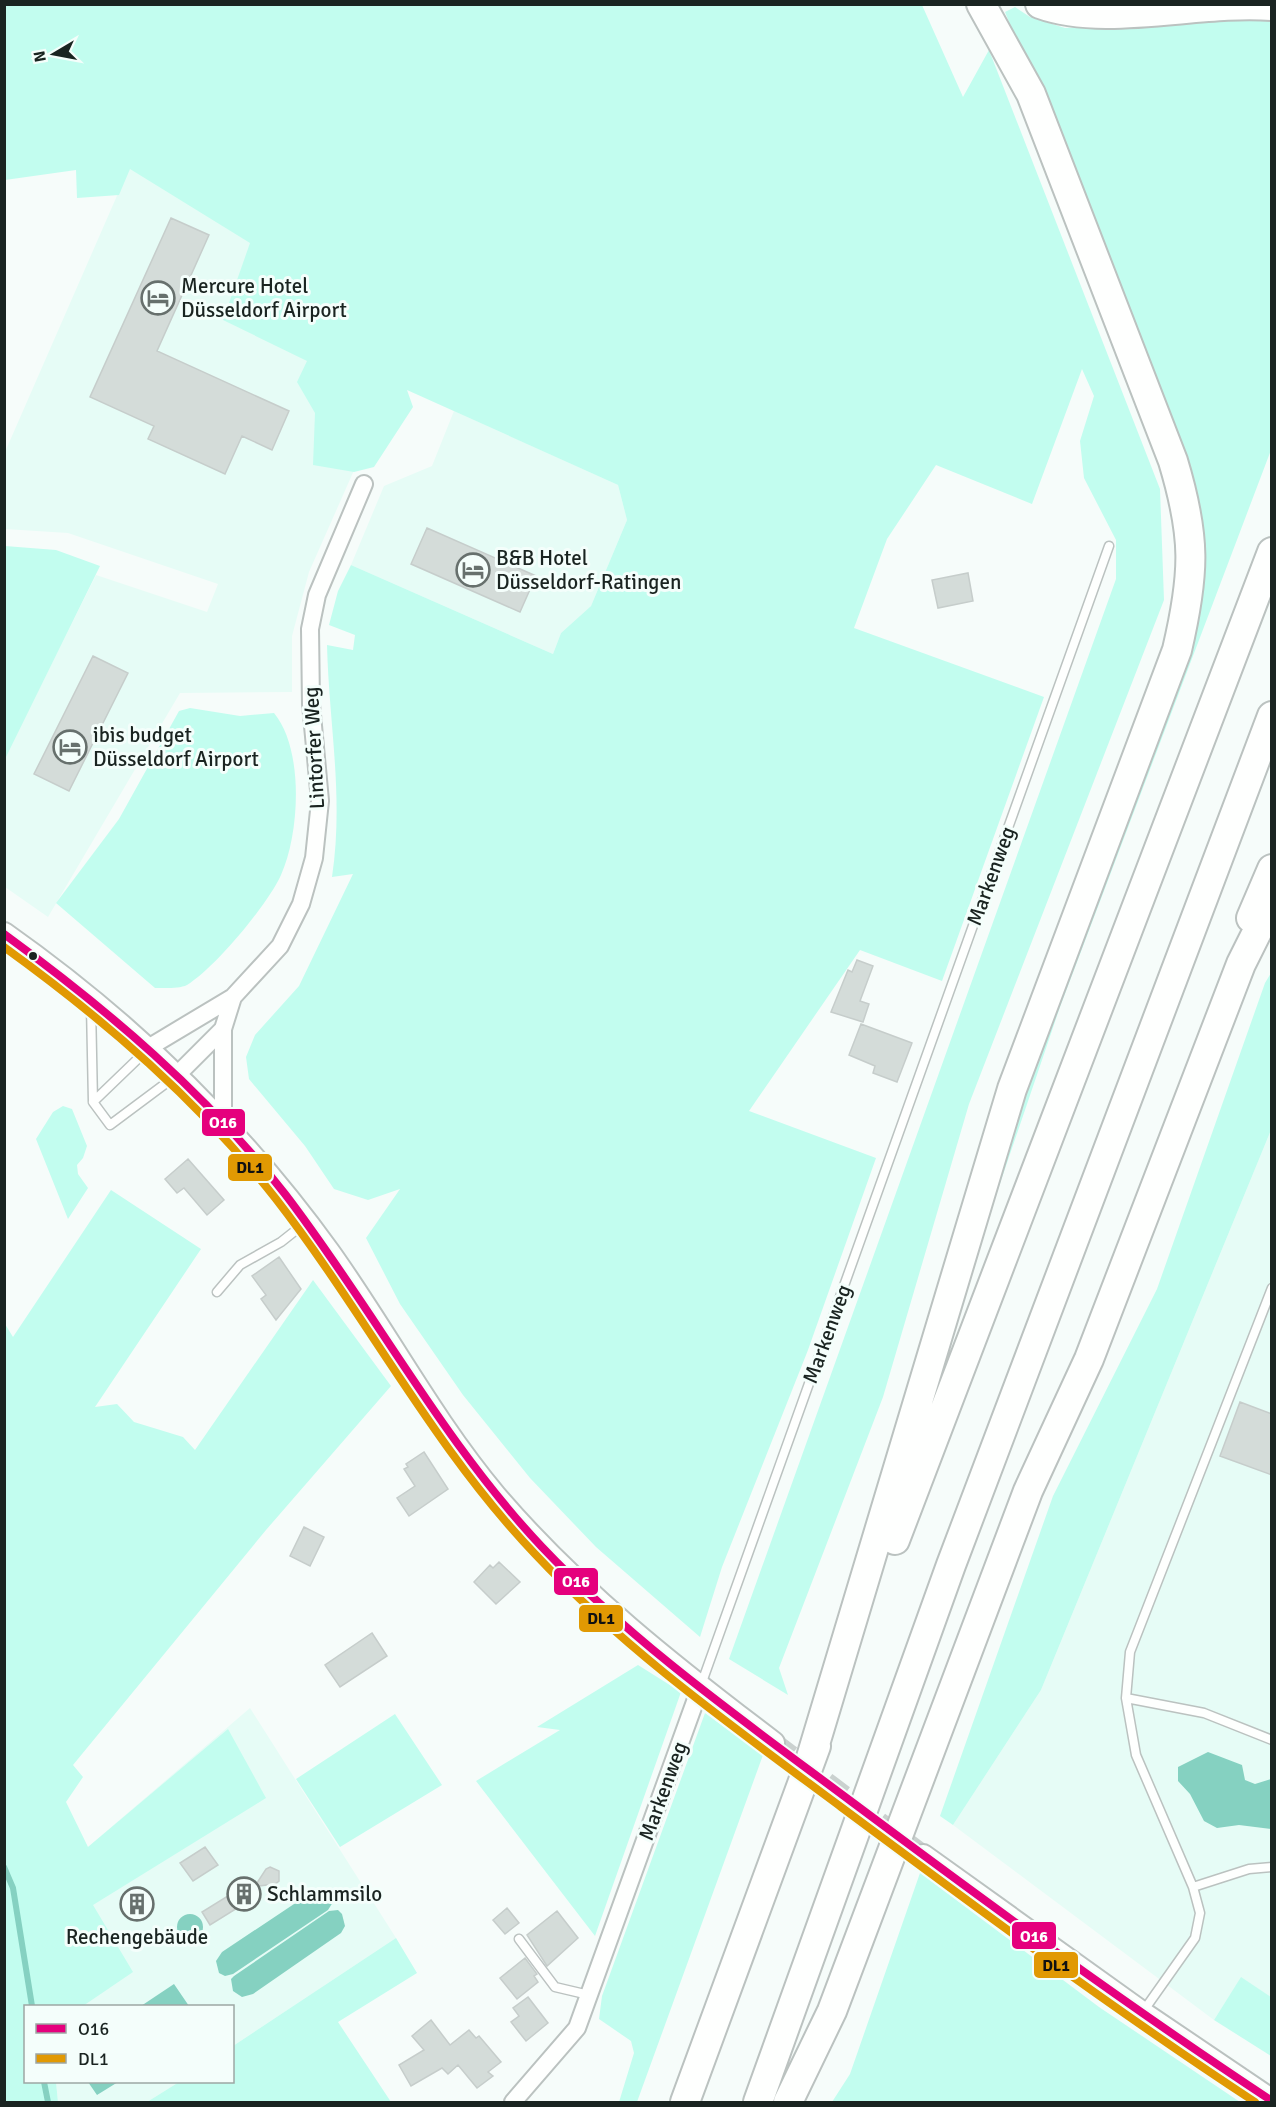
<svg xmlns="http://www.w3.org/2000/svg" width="1276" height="2107" font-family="Signika,sans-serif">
  <rect width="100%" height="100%" fill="#f6fcfa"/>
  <path fill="#e6fcf6" d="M 137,150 L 436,285 L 309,572 L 292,636 L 292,692 L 180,693 L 48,917 L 5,887 L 4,759 L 96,575 L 207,612 L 218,584 L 68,533 L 5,529 L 5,452 Z
    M 454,411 L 618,485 L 627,520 L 591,606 L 561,633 L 553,654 L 351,565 L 384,486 L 432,466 Z
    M 1271,1130 L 1271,1997 L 1241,1978 L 1214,2020 L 953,1825 L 1041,1690 Z
    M 250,1708 L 396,1938 L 233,2046 L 232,2006 L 46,2006 L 88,1847 Z
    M 56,2082 L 179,2082 L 147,2102 L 58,2102 Z"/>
  <path fill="#c2fdef" d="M 4,5 L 922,5 L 963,97 L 989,50 L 1160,489 L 1164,600 L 969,1104 L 883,1397 L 779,1668 L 788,1695 L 729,1659 L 1116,579 L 1116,540 L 1084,478 L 1080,441 L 1094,396 L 1082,369 L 1032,504 L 936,465 L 887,539 L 854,628 L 1044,697 L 942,981 L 860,950 L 749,1111 L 876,1158 L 808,1350 L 722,1567 L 700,1637 L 596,1547 L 530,1478 L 463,1395 L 400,1304 L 366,1238 L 400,1189 L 368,1200 L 334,1189 L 305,1146 L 249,1079 L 246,1057 L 255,1035 L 299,986 L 353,874 L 332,877 C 344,797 329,725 327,645 L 353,650 L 355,635 L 329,625 L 338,591 L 351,565 L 553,654 L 561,633 L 591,606 L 627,520 L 618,485 L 407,390 L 413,407 L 374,467 L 354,472 L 313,465 L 315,413 L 297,382 L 307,361 L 223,320 L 250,243 L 130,169 L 119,195 L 77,198 L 76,170 L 5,180 Z
    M 1015,7 L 1030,17 L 1065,28 L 1208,19 L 1271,20 L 1271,450 L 1060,1007 L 974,1260 L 1025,1071 L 1196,597 L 1119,302 L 1005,12 Z
    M 5,546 L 56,550 L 100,566 L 5,759 Z
    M 190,708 L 240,716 L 274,713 C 304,749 300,833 281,875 C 268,904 215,968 187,985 C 179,989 164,988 155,988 L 56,903 L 119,819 L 179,711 Z
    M 1271,973 L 1271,1130 L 1041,1690 L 953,1825 L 940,1816 L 1053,1496 L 1157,1289 L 1265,983 Z
    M 63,1106 L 72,1109 L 87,1146 L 83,1158 L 77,1165 L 78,1174 L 88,1188 L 68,1219 L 36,1139 L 53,1112 Z
    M 111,1190 L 201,1249 L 95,1407 L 117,1404 L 134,1422 L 183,1437 L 195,1450 L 313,1280 L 391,1386 L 266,1530 L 73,1765 L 83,1777 L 66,1802 L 88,1847 L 228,1729 L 266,1798 L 93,1905 L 133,1972 L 83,2006 L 26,2006 L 26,2082 L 56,2082 L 58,2102 L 5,2102 L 5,1324 L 13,1337 Z
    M 638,1665 L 681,1692 L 595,1936 L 476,1781 L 560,1730 L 537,1727 Z
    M 705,1713 L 763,1755 L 637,2102 L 619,2102 L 634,2053 L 631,2041 L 599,2019 L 602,1996 Z
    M 395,1714 L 442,1785 L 340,1847 L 296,1779 Z
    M 920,1873 L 1099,2007 L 1240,2102 L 832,2102 L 850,2074 Z
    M 396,1938 L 417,1973 L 338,2022 L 391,2102 L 147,2102 L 179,2082 L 232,2082 L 233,2046 Z
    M 1241,1977 L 1271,1997 L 1271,2056 L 1214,2020 Z"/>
  <path fill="#85d1c1" d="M 1208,1752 L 1242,1765 L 1245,1780 L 1255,1784 L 1271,1779 L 1271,1829 L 1239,1825 L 1217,1828 L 1204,1821 L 1190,1794 L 1178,1781 L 1178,1767 Z
    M 315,1890 C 325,1890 329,1893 333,1902 L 328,1910 L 233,1974 L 225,1976 L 219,1973 L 216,1961 L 222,1952 Z
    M 338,1910 L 342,1914 L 345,1926 L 341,1933 L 253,1994 L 242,1997 L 233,1991 L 231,1979 L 234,1976 L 329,1911 Z
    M177 1927a13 13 0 1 1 26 0a13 13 0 1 1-26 0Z
    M 174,1984 L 189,2006 L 141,2006 Z
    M 88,2082 L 118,2082 L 97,2095 Z"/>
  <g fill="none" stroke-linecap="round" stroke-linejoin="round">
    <path stroke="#85d1c1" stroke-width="6" d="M 4,1867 L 13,1888 L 32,2006
      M 44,2082 L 48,2102"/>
  </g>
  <path fill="#d4dcd9" stroke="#c6cdcb" stroke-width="1.5" d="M 171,218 L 209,235 L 157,351 L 289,411 L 272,450 L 242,436 L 225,474 L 148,439 L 154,426 L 90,397 Z
    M 427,528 L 536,576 L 520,612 L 411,564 Z
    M 968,573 L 973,601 L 938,608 L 932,580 Z
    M 93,656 L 128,673 L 69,791 L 34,774 Z
    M 857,960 L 873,966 L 860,1001 L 869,1004 L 863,1022 L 831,1012 L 848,970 L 852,972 Z
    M 861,1024 L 912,1043 L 897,1082 L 873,1073 L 875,1066 L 849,1055 Z
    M 188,1159 L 224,1200 L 207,1215 L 184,1188 L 177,1193 L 165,1179 Z
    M 279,1257 L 301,1289 L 276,1320 L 261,1299 L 266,1295 L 252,1276 Z
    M 1240,1402 L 1272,1414 L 1272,1475 L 1220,1456 Z
    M 424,1452 L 448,1489 L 409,1516 L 397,1498 L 415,1486 L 404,1469 L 408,1467 L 406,1464 Z
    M 304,1527 L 324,1537 L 310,1566 L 290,1556 Z
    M 499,1562 L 520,1582 L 496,1604 L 474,1582 L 490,1565 L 493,1568 Z
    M 372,1633 L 387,1656 L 340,1687 L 325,1665 Z
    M 205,1847 L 218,1865 L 193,1881 L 180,1863 Z
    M 270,1867 L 279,1871 L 279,1881 L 275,1884 L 259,1886 L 252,1903 L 242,1905 L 210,1925 L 202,1912 L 228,1896 L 236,1880 L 246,1878 L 257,1883 L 266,1869 Z
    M 138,1891 L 149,1908 L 136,1916 L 125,1900 Z
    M 507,1908 L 519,1923 L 505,1934 L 493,1920 Z
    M 557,1911 L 578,1938 L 547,1966 L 527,1935 Z
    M 525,1958 L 537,1974 L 534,1976 L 538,1982 L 517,1999 L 500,1978 Z
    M 528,1997 L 548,2023 L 526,2041 L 511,2022 L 519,2016 L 513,2008 Z
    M 431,2020 L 450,2045 L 469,2030 L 476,2038 L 479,2036 L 501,2062 L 488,2072 L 493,2076 L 477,2088 L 458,2065 L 448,2074 L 442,2068 L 411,2086 L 399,2065 L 424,2050 L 412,2036 Z"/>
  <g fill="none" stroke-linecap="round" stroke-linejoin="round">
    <path stroke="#cad1cf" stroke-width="22" stroke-dasharray="22 11" stroke-linecap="butt" d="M 773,1743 L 923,1856"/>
    <defs>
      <path id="lane" d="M 91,1006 L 93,1102 L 110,1125 L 173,1078
        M 93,1102 L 147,1050
        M 217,1292 L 240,1265 L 281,1242 L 305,1223
        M 701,1685 L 1109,546
        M 1126,1698 L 1130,1652 L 1272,1288
        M 1193,1887 L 1249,1869 L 1272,1867
        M 519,1939 L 555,1987 L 589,1995
        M 1142,2013 L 1195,1938 L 1200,1913 L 1193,1887 L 1136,1755 L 1126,1698 L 1204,1713 L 1272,1740"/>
      <path id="street" d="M 148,1048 L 233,997 L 280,946 L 301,904 L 314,858 L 320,801 L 311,704 L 310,629 L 317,595 L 364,484
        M 177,1075 L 223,1029 L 233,997
        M 223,1121 L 223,1029
        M 513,2102 L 577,2028 L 700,1688"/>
      <path id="secondary" d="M 4,934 C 130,1023 239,1128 329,1253 C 386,1333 432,1421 495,1496 C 576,1591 674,1668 773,1743
        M 923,1856 L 1142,2013 L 1272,2101"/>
      <path id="highway" d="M 1040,4 C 1106,28 1200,0 1272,6
        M 1251,918 L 1272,869
        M 895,1540 L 1272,552
        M 809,1764 L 1012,1089 L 1177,650 C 1195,573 1196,537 1173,461 L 1031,94 L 981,4
        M 685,2102 L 816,1746
        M 758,2102 L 951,1565 L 1272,716
        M 788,2102 L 832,2011 L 1028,1491 L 1089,1359 L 1241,964 L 1272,902"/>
    </defs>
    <use href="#lane" stroke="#bbc2c0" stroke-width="11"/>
    <use href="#street" stroke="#bbc2c0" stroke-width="20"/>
    <use href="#secondary" stroke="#bbc2c0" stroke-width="26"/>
    <use href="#highway" stroke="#bbc2c0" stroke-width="32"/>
    <use href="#lane" stroke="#fefffe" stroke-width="8"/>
    <use href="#street" stroke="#fefffe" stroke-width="16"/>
    <use href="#secondary" stroke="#fefffe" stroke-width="22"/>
    <use href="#highway" stroke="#fefffe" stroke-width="28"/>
    <defs>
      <path id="bus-1" d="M 4,934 C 108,1010 206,1093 285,1194 C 374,1310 442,1441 542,1547 C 634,1644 745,1722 852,1802 C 990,1905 1128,2006 1272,2101"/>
      <path id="bus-2" d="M 4,947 C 105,1020 199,1101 276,1199 C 366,1315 433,1447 535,1554 C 626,1651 735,1728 841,1807 C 977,1908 1113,2009 1255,2102"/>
    </defs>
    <use href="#bus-1" stroke="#f4fefb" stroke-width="12"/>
    <use href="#bus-2" stroke="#f4fefb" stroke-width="12"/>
    <use href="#bus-1" stroke="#e5007d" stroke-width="8"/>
    <use href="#bus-2" stroke="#e19903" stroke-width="8"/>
  </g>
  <defs>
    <symbol id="hotel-ring" viewBox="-11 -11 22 22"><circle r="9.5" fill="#f4fefb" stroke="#67706d" stroke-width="1.5"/><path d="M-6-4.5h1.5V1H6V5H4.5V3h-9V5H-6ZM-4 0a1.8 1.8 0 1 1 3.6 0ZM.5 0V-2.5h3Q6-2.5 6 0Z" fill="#67706d"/></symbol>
    <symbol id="building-ring" viewBox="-11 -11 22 22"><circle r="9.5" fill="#f4fefb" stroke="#67706d" stroke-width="1.5"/><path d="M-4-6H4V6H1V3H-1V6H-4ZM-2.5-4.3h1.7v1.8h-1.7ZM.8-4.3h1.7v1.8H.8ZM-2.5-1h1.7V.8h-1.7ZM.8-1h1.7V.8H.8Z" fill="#67706d"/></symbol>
  </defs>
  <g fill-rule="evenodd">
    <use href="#hotel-ring" x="139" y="279" width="38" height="38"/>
    <use href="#hotel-ring" x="454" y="551" width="38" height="38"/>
    <use href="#hotel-ring" x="51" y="728" width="38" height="38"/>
    <use href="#building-ring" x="225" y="1875" width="38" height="38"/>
    <use href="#building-ring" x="118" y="1885" width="38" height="38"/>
  </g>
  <circle fill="#1a2421" stroke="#f4fefb" stroke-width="2" cx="33" cy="956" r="5"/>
  <g text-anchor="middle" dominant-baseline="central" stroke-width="6" stroke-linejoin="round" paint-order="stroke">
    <g font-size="21" fill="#1a2421" stroke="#f4fefb" text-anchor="start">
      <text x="181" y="286">Mercure Hotel<tspan x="181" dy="24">Düsseldorf Airport</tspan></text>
      <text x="496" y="558">B&amp;B Hotel<tspan x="496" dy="24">Düsseldorf-Ratingen</tspan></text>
      <text x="93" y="735">ibis budget<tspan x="93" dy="24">Düsseldorf Airport</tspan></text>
      <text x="267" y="1894">Schlammsilo</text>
      <text x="137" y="1937" text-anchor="middle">Rechengebäude</text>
    </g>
    <g font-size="21" fill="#1a2421" stroke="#f4fefb">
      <text transform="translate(314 748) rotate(-93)">Lintorfer Weg</text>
      <text transform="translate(991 876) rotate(-70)">Markenweg</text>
      <text transform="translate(827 1334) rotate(-70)">Markenweg</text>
      <text transform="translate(663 1791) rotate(-70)">Markenweg</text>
    </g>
  </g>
  <g stroke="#f4fefb" stroke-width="2">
    <rect x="201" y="1108" width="45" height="29" rx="6" fill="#e5007d"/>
    <rect x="227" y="1153" width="46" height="29" rx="6" fill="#e19903"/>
    <rect x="553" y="1567" width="46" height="29" rx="6" fill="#e5007d"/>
    <rect x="578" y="1604" width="46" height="29" rx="6" fill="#e19903"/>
    <rect x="1011" y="1921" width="46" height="29" rx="6" fill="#e5007d"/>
    <rect x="1033" y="1951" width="46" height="28" rx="6" fill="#e19903"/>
  </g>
  <g font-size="16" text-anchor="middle" font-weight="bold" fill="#fff">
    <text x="223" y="1128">O16</text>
    <text x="576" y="1587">O16</text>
    <text x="1034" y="1942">O16</text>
  </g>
  <g font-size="16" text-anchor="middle" font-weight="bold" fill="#111">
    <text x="250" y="1173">DL1</text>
    <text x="601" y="1624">DL1</text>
    <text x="1056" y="1971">DL1</text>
  </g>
  <rect width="1276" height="2107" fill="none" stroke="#1a2421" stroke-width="12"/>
  <rect x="24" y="2005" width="210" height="78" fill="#f4fefb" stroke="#9da7a4" stroke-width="1.5"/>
  <rect x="36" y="2024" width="30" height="9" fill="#e5007d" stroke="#9da7a4" stroke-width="1.5"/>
  <text x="78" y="2035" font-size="18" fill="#1a2421">O16</text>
  <rect x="36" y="2054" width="30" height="9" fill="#e19903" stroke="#9da7a4" stroke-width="1.5"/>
  <text x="78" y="2065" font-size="18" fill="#1a2421">DL1</text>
  <g transform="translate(54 54) rotate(260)" stroke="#f4fefb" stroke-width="4.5" paint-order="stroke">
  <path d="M0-4.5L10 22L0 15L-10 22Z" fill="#1a2421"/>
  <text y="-9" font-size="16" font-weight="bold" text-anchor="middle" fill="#1a2421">N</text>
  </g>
</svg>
